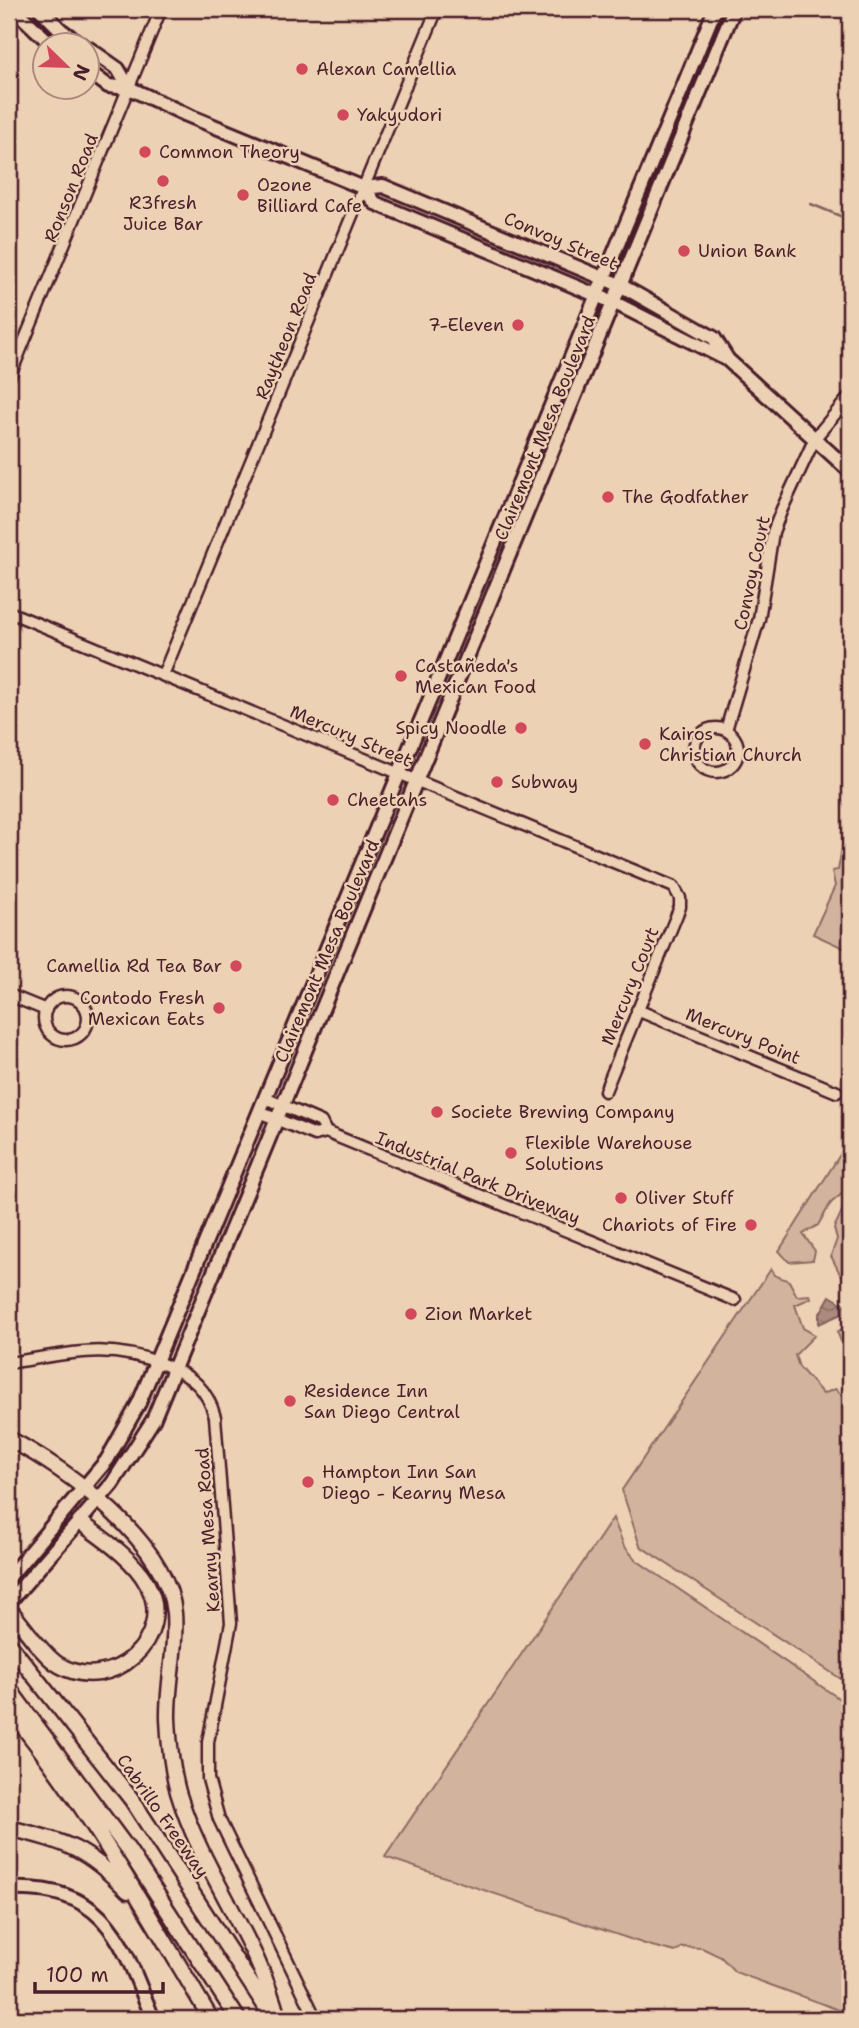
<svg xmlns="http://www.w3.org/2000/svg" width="859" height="2028" font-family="'Shantell Sans',sans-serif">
  <defs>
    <pattern id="water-waves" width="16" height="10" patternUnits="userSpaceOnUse" patternTransform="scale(1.75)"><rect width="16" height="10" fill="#ac8b7e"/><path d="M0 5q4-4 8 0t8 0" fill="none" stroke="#8e7167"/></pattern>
  </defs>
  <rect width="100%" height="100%" fill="#edd1b4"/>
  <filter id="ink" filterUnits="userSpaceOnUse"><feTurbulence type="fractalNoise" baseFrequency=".0143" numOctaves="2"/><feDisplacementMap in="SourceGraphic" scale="14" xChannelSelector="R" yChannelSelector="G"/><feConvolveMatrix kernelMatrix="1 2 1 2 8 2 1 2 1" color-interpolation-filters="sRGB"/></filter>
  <g filter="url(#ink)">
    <path fill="#d2b49e" stroke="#8e6a64" stroke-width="2" d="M 850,828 L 850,951 L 813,934 L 835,886 L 832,871 L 838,870 L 842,848 Z
      M 850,1139 L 850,1187 L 831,1203 L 818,1225 L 803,1234 L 815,1251 L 813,1260 L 789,1262 L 779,1251 Z
      M 850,1204 L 850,1277 L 840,1274 L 831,1256 L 837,1239 L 834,1228 L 842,1211 Z
      M 771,1269 L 774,1275 L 789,1281 L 797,1296 L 810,1295 L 811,1298 L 795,1305 L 803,1328 L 815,1335 L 795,1355 L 799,1367 L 823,1394 L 835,1389 L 850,1402 L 850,1685 L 640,1546 L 622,1490 Z
      M 850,1324 L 850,1369 L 844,1363 L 844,1348 L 837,1332 Z
      M 613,1518 L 624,1546 L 636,1560 L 850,1706 L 850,2014 L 735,1972 L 721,1957 L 702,1948 L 682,1947 L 675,1952 L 648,1945 L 385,1857 Z"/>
    <path fill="url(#water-waves)" stroke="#85605d" stroke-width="2" d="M 830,1296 L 845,1305 L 846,1312 L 819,1324 L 819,1315 Z"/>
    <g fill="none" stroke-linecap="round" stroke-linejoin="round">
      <path stroke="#85605d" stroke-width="2.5" d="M 811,204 L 850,220"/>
      <defs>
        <path id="minor" d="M 9,378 L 161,9
          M 9,612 L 674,887 L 680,898 L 680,907 L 605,1091
          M 163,675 L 437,9
          M694 750a22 22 0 1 1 44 0a22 22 0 1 1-44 0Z
          M 726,730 L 759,619 L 773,532 L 782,509 L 815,438 L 850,396
          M 9,995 L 46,1010
          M44 1018a22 22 0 1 1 44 0a22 22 0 1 1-44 0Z
          M 637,1010 L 837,1092
          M 265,1098 L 321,1122 L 326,1132
          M 259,1112 L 315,1135 L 326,1132 L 735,1300
          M 9,1363 C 68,1354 107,1341 165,1365 C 192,1376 207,1388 215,1417 L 231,1623 L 208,1742 L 208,1779 L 219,1819 L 316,2019"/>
        <path id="major" d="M 14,9 L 53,46
          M 40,9 L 61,30 L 83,46
          M 88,48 L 118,69 L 129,88
          M 88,71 L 108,86 L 129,88 L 187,115 L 364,188 L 383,186 L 622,286 L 714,338 L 728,360 L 850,471
          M 364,188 L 375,203 L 615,303 L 728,360
          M 9,1577 L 107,1460 L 139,1403 L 715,9
          M 9,1602 L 112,1484 L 153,1420 L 734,9
          M 9,1889 C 107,1885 122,1942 153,2019"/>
        <path id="highway" d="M 9,1439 C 68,1469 168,1543 174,1613 C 177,1648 167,1684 168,1719 C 169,1741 172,1770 178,1792 C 202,1872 258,1939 278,2019
          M 9,1609 C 22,1624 43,1656 59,1665 C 111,1696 177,1638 147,1584 C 134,1559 102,1538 80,1522
          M 9,1644 L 132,1800 L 273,2018
          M 9,1689 L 129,1851 L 238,2019
          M 9,1709 C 87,1804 148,1914 211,2019
          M 9,1828 C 66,1842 87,1848 128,1891"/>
      </defs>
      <use href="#minor" stroke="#4a1f2b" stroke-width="15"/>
      <use href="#major" stroke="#4a1f2b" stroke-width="18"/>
      <use href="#highway" stroke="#4a1f2b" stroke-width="19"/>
      <use href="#minor" stroke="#edd1b4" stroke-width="10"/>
      <use href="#major" stroke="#edd1b4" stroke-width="12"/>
      <use href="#highway" stroke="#edd1b4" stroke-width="14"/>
    </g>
  </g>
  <g fill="#d1495b" stroke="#edd1b4" stroke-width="2.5">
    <circle cx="302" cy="69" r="7"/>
    <circle cx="343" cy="115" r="7"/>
    <circle cx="145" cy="152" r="7"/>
    <circle cx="163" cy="181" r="7"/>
    <circle cx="243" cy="195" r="7"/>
    <circle cx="684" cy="251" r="7"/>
    <circle cx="518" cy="325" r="7"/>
    <circle cx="608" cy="497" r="7"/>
    <circle cx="401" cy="676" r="7"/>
    <circle cx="521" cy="728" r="7"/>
    <circle cx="645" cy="744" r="7"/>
    <circle cx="497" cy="782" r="7"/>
    <circle cx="333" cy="800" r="7"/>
    <circle cx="236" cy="966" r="7"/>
    <circle cx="219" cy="1008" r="7"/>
    <circle cx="437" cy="1112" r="7"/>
    <circle cx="511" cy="1153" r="7"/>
    <circle cx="621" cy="1198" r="7"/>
    <circle cx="751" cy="1225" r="7"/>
    <circle cx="411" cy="1314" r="7"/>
    <circle cx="290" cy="1401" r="7"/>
    <circle cx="308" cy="1482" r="7"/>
  </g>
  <g text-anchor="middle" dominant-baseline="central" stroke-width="5" stroke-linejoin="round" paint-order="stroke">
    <g font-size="18" fill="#4a1f2b" stroke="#edd1b4" text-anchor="start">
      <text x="316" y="69">Alexan Camellia</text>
      <text x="357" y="115">Yakyudori</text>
      <text x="159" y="152">Common Theory</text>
      <text x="257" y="185">Ozone<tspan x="257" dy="21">Billiard Cafe</tspan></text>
      <text x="163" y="203" text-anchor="middle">R3fresh<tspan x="163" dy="21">Juice Bar</tspan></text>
      <text x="698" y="251">Union Bank</text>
      <text x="504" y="325" text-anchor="end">7-Eleven</text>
      <text x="622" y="497">The Godfather</text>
      <text x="415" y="666">Castañeda's<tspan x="415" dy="21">Mexican Food</tspan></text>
      <text x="507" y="728" text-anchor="end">Spicy Noodle</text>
      <text x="659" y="734">Kairos<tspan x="659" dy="21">Christian Church</tspan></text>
      <text x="511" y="782">Subway</text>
      <text x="347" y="800">Cheetahs</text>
      <text x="222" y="966" text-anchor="end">Camellia Rd Tea Bar</text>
      <text x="205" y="998" text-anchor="end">Contodo Fresh<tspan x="205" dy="21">Mexican Eats</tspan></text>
      <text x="451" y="1112">Societe Brewing Company</text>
      <text x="525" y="1143">Flexible Warehouse<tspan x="525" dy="21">Solutions</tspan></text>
      <text x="635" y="1198">Oliver Stuff</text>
      <text x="737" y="1225" text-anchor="end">Chariots of Fire</text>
      <text x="425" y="1314">Zion Market</text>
      <text x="304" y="1391">Residence Inn<tspan x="304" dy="21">San Diego Central</tspan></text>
      <text x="322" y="1472">Hampton Inn San<tspan x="322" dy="21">Diego - Kearny Mesa</tspan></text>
    </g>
    <g font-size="18" fill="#4a1f2b" stroke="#edd1b4">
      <text transform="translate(71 188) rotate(-68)">Ronson Road</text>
      <text transform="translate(561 241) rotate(23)">Convoy Street</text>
      <text transform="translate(286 336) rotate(-68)">Raytheon Road</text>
      <text transform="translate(545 428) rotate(-68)">Clairemont Mesa Boulevard</text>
      <text transform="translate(752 573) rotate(-78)">Convoy Court</text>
      <text transform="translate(351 736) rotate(23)">Mercury Street</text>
      <text transform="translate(327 951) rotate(-67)">Clairemont Mesa Boulevard</text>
      <text transform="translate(630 986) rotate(-68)">Mercury Court</text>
      <text transform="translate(743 1036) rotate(22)">Mercury Point</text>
      <text transform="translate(478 1178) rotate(22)">Industrial Park Driveway</text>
      <text transform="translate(208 1530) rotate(-94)">Kearny Mesa Road</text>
      <text transform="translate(163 1816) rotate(55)">Cabrillo Freeway</text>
    </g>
  </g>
  <rect width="859" height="2028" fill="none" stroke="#edd1b4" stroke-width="35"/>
  <rect x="18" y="18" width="824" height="1993" fill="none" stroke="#4a1f2b" stroke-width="2.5" filter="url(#ink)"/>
  <g transform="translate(66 66) rotate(113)"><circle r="33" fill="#edd1b4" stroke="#ac8a7d" stroke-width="2"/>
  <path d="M0-5L12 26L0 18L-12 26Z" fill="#d1495b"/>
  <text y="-10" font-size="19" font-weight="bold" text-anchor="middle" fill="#4a1f2b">N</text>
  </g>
  <path d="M35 1982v10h128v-10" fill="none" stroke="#4a1f2b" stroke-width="3.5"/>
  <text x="46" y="1982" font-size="21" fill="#4a1f2b" stroke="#edd1b4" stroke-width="5" paint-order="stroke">100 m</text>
</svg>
